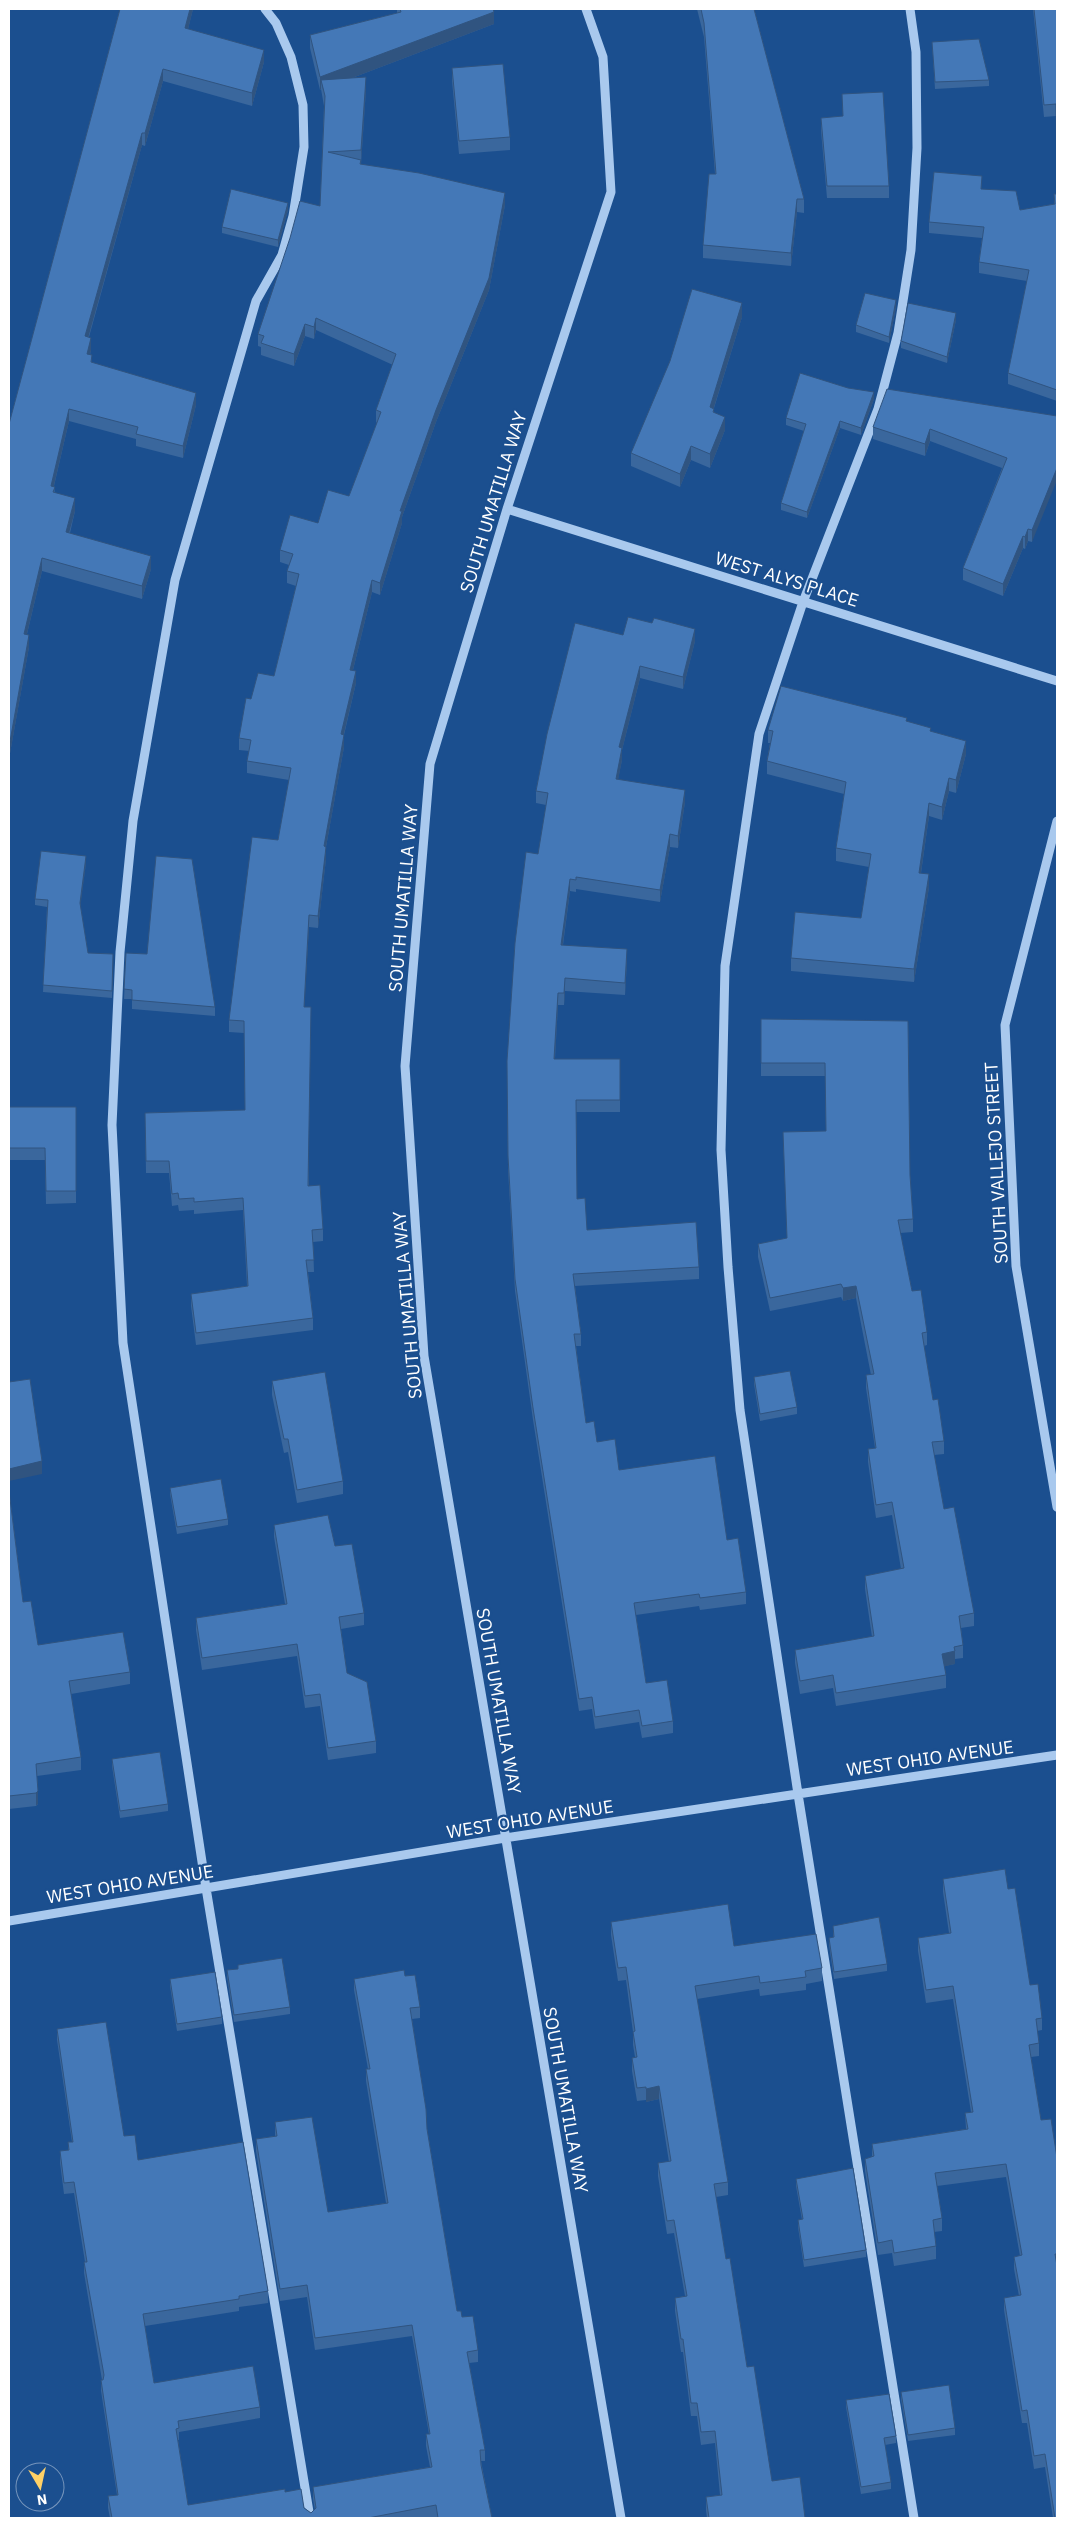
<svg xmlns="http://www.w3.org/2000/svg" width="1066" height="2527" font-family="'IBM Plex Sans',sans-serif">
  <rect width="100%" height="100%" fill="#1b4f8f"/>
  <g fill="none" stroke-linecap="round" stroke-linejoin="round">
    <path stroke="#a9c9ee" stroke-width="9" d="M 265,9 L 276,23 L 291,57 L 303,105 L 304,147 L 293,216 L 282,255 L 256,301 L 175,580 L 133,821 L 120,952 L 112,1125 L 123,1343 L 206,1888 L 310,2518
      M 586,9 L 603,57 L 611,192 L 507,509 L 430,764 L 405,1066 L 424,1356 L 621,2518
      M 910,9 L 916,52 L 917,148 L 911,250 L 898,333 L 878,409 L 803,602 L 759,734 L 725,966 L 721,1150 L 728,1267 L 740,1410 L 798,1794 L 914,2518
      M 507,509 L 1057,681
      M 1057,821 L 1005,1025 L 1016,1266 L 1057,1507
      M 9,1921 L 505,1838 L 1057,1755"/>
  </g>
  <path fill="#3a679d" d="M 120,9 L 193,9 L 188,29 L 264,62 L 252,106 L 163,81 L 145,146 L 142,145 L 89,337 L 91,350 L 90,355 L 92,363 L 196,405 L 183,458 L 136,446 L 136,439 L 69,421 L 54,486 L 55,493 L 75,511 L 70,533 L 151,569 L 142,599 L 42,571 L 27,634 L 29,647 L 9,759 L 9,424 Z
    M 397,9 L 493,9 L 494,24 L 352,78 L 366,89 L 361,164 L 505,205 L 489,290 L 436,422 L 402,517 L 402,523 L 380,595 L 372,592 L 353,670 L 356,683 L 344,735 L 344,747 L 326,847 L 326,859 L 318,928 L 309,927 L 304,1007 L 309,1186 L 323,1229 L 323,1241 L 313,1242 L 314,1272 L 308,1272 L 313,1318 L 313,1330 L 196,1345 L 191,1306 L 191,1294 L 247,1286 L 243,1210 L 194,1214 L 194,1210 L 179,1211 L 178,1205 L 172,1206 L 169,1173 L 146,1173 L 145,1113 L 245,1110 L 244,1033 L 229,1032 L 229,1020 L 278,840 L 289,780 L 247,773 L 247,761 L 249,751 L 239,750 L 239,738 L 251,699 L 274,676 L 296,586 L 287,583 L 287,571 L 289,565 L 280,562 L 280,550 L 318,523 L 349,496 L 377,423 L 376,422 L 376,410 L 393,365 L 316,330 L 314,339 L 305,336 L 294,366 L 261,355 L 261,347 L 258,346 L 258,334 L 320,206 L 324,106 L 321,89 L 320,90 L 310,48 L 310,35 L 397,13 Z
    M 697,9 L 754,9 L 804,199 L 804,213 L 797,212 L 791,266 L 703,258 L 703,245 L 715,174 L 704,37 Z
    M 1033,9 L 1057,9 L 1057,401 L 1008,384 L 1008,373 L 1027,281 L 979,273 L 979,262 L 982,238 L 929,233 L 929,222 L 982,189 L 1020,210 L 1054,204 L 1054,194 L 1057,194 L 1056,116 L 1044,117 Z
    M 932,42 L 989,80 L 989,86 L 935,89 Z
    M 452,68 L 510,137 L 510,150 L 459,154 L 452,81 Z
    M 842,94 L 889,186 L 889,198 L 827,198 L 821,131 L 821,118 L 843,117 Z
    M 288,210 L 278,247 L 222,233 L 222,227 Z
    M 896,307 L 889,343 L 856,332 L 856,325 Z
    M 742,317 L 714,408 L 714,412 L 725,430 L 710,468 L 691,460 L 680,487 L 631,466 L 631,453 Z
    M 956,320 L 947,363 L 901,348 L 901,341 Z
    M 874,399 L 861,435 L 840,428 L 807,518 L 781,510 L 781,503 L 804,431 L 786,425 L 786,418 Z
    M 1057,416 L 1032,542 L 1028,541 L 1025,549 L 1023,548 L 1003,596 L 963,580 L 963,568 L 1002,468 L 930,441 L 925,456 L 873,439 L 873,427 Z
    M 623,635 L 695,641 L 683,689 L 640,678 L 622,750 L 622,760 L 618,779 L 685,802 L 678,848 L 670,847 L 660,902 L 576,889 L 576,892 L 570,891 L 563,945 L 627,961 L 625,995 L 565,991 L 564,1005 L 558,1005 L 555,1059 L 620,1059 L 620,1112 L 576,1112 L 577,1199 L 587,1230 L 699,1267 L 699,1279 L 575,1286 L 581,1334 L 581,1346 L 576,1346 L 586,1423 L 597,1442 L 619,1470 L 727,1540 L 746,1592 L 746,1604 L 700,1610 L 699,1606 L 636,1615 L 646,1683 L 673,1721 L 673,1733 L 642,1738 L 639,1722 L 595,1729 L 592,1709 L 579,1711 L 533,1420 L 515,1291 L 508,1169 L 507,1061 L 546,805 L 536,803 L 536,791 Z
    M 907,721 L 931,732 L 966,754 L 956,793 L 949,791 L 942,820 L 929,816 L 921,873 L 929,887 L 914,982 L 791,971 L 791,958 L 861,918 L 869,867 L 836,861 L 836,848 L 844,794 L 767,774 L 767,761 L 770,743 L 768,743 L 768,730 Z
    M 86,863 L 80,906 L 88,953 L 113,954 L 112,998 L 43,992 L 47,907 L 35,905 L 35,899 Z
    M 126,953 L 215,1007 L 215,1016 L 132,1009 L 132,999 L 124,999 Z
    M 761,1019 L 908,1021 L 910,1175 L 913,1219 L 913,1232 L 900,1233 L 912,1291 L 927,1332 L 927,1345 L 924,1346 L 933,1400 L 944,1441 L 944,1454 L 934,1455 L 944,1509 L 974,1613 L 974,1626 L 961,1628 L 963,1645 L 963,1658 L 955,1659 L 955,1664 L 944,1666 L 946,1675 L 946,1688 L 836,1706 L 833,1688 L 800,1694 L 795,1663 L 795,1650 L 872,1637 L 865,1589 L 865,1576 L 901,1569 L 892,1515 L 876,1518 L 868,1462 L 868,1449 L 875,1448 L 866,1388 L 866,1375 L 871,1375 L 856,1298 L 843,1301 L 841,1297 L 770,1311 L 758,1257 L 758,1244 L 787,1238 L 783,1132 L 826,1131 L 825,1076 L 761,1076 Z
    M 9,1107 L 76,1107 L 76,1203 L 46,1204 L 45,1160 L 9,1160 Z
    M 754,1377 L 797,1407 L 797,1414 L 760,1421 L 754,1384 Z
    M 272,1381 L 343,1481 L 343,1494 L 297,1503 L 288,1452 L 284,1453 L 272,1395 Z
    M 170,1488 L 228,1519 L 228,1525 L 177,1534 L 170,1494 Z
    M 9,1491 L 23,1602 L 38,1645 L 130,1672 L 130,1684 L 71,1694 L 81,1757 L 81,1770 L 37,1776 L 38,1804 L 36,1806 L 9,1809 Z
    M 274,1525 L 335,1546 L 364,1613 L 364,1625 L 341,1629 L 347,1673 L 376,1741 L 376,1753 L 328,1760 L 320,1706 L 305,1708 L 297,1656 L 202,1670 L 196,1630 L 196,1618 L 285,1604 L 274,1537 Z
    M 112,1759 L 168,1804 L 168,1811 L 120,1818 L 112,1766 Z
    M 943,1879 L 1008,1889 L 1030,1985 L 1042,2018 L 1042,2030 L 1037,2031 L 1039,2043 L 1039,2056 L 1031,2057 L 1041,2120 L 1057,2158 L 1057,2518 L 1053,2518 L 1045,2467 L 1034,2469 L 1027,2423 L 1022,2423 L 1004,2310 L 1004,2298 L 1019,2296 L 1014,2269 L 1014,2257 L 1020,2256 L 1006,2177 L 937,2186 L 942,2218 L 942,2231 L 934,2232 L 936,2246 L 936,2259 L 894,2266 L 892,2253 L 878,2255 L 865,2171 L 865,2159 L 872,2157 L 872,2144 L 966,2129 L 965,2113 L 971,2112 L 953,1999 L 926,2003 L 918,1951 L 918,1938 L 949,1933 L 943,1892 Z
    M 611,1922 L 734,1946 L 822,1968 L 822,1981 L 806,1984 L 806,1990 L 760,1996 L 759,1989 L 697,1999 L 728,2182 L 728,2195 L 716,2197 L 726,2259 L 747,2367 L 772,2481 L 805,2518 L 707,2518 L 706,2510 L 706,2497 L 720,2495 L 715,2443 L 701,2445 L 697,2416 L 691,2416 L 683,2352 L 681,2352 L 675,2311 L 675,2298 L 685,2296 L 674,2233 L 667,2234 L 658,2176 L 658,2163 L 669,2162 L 659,2099 L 646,2102 L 646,2100 L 637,2101 L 632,2071 L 632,2058 L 635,2057 L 633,2045 L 633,2032 L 626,1980 L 618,1981 L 611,1935 Z
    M 833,1926 L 887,1964 L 887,1971 L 834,1979 L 829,1945 L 829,1938 L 833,1938 Z
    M 238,1965 L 290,2007 L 290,2014 L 234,2022 L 227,1977 L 227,1970 L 238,1969 Z
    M 405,1976 L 420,2007 L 420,2018 L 412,2019 L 427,2129 L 457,2311 L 462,2317 L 478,2350 L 478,2362 L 469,2363 L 485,2450 L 485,2461 L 481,2461 L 492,2518 L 436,2518 L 436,2517 L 428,2518 L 110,2518 L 108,2508 L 108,2496 L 117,2495 L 101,2391 L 101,2380 L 102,2380 L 84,2273 L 84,2262 L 85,2262 L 74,2193 L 64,2194 L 60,2163 L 60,2151 L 68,2150 L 68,2142 L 72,2142 L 57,2040 L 57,2029 L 138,2160 L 268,2291 L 268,2303 L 239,2307 L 239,2311 L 145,2326 L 154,2383 L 260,2407 L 260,2418 L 179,2432 L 179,2440 L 178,2440 L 188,2505 L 285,2492 L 311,2513 L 315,2510 L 313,2499 L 313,2487 L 430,2467 L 426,2446 L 426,2434 L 429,2434 L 412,2336 L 315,2350 L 307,2297 L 280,2301 L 256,2151 L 256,2139 L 275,2136 L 275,2122 L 328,2212 L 386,2203 L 366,2081 L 366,2069 L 368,2069 L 354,1990 L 354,1979 Z
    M 170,1979 L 222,2017 L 222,2024 L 177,2031 L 170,1986 Z
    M 796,2179 L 866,2250 L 866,2257 L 804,2267 L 798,2227 L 798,2220 L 802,2220 L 796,2186 Z
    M 901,2392 L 955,2428 L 955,2435 L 908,2441 L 901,2399 Z
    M 846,2400 L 896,2436 L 896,2443 L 885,2445 L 891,2482 L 891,2489 L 861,2494 L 846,2407 Z"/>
  <path fill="#305480" d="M 190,9 L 193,9 L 185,41 L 185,28 Z
    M 494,12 L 494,24 L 323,89 L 321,80 L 321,89 L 320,90 L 320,77 Z
    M 264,50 L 264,62 L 252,106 L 252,93 Z
    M 163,69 L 163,81 L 145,146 L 145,133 Z
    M 366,77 L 366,89 L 361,162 L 361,150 Z
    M 142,133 L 142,145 L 85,349 L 85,336 Z
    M 505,193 L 505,205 L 489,290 L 436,422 L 402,517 L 402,523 L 380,595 L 380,583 L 400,511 Z
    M 797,199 L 797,212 L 791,266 L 791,253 Z
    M 288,203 L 288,210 L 278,247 L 278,240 Z
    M 896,300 L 896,307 L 889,343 L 889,337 Z
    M 742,303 L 742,317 L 710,420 L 710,407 Z
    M 956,313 L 956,320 L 947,363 L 947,357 Z
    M 316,318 L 316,330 L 314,339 L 314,327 Z
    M 305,324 L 305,336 L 294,366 L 294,354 Z
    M 91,338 L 91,350 L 87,367 L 87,354 Z
    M 874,392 L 874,399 L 861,435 L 861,428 Z
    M 196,393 L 196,405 L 183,458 L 183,446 Z
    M 69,409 L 69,421 L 51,498 L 51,486 Z
    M 725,417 L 725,430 L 710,468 L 710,454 Z
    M 840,421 L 840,428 L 807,518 L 807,512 Z
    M 930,429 L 930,441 L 925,456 L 925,444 Z
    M 691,446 L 691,460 L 680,487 L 680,474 Z
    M 1057,468 L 1057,480 L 1032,542 L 1032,530 Z
    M 75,498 L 75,511 L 66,544 L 66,532 Z
    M 1028,529 L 1028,541 L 1025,549 L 1025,537 Z
    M 1023,536 L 1023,548 L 1003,596 L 1003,584 Z
    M 151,556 L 151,569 L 142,599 L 142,586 Z
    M 42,558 L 42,571 L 24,646 L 24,634 Z
    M 372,580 L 372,592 L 350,682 L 350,670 Z
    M 695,629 L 695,641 L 683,689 L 683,677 Z
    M 29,635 L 29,647 L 9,759 L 9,747 Z
    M 640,666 L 640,678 L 622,750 L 622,760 L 616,791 L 616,779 L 619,747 Z
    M 356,671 L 356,683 L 341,746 L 341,734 Z
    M 344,735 L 344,747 L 326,847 L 326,859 L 318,928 L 318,916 L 324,846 Z
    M 966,741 L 966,754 L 956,793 L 956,780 Z
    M 949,778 L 949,791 L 942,820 L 942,807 Z
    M 685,790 L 685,802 L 678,848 L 678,836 Z
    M 929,803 L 929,816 L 919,886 L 919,873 Z
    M 670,834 L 670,847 L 660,902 L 660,890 Z
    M 86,856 L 86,863 L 80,910 L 80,903 Z
    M 929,874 L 929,887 L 914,982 L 914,969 Z
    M 570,879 L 570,891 L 561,957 L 561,945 Z
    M 309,915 L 309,927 L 304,1019 L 304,1007 Z
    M 627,949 L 627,961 L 625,995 L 625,983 Z
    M 565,978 L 565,991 L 564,1005 L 564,993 Z
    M 558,993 L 558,1005 L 554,1072 L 554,1059 Z
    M 856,1286 L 856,1298 L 843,1301 L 843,1288 Z
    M 42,1461 L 42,1474 L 9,1481 L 9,1469 Z
    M 955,1651 L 955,1664 L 942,1667 L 942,1654 Z
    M 38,1791 L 38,1804 L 36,1806 L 36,1793 Z
    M 659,2086 L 659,2099 L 646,2102 L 646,2089 Z"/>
  <path fill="#4478b7" stroke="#305480" d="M 120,9 L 190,9 L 185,28 L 264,50 L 252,93 L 163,69 L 145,133 L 142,133 L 85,336 L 91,338 L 87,354 L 92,355 L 91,362 L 196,393 L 183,446 L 136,434 L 138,427 L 69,409 L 51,486 L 55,487 L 53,492 L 75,498 L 66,532 L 151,556 L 142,586 L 42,558 L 24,634 L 29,635 L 9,747 L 9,424 Z
    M 400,9 L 493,9 L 494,12 L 320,77 L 310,35 L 401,12 Z
    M 701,9 L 754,9 L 804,199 L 797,199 L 791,253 L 703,245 L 709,174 L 716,174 L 704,23 Z
    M 1034,9 L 1057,9 L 1057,390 L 1008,373 L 1029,270 L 979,262 L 984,227 L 929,222 L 934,172 L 982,176 L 981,189 L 1016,191 L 1020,210 L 1055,204 L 1054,194 L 1057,194 L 1056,104 L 1044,105 Z
    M 979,39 L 989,80 L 935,82 L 932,42 Z
    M 503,64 L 510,137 L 459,141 L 452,68 Z
    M 366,77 L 361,150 L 328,152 L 361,160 L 360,164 L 419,173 L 505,193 L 489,278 L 436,410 L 400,511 L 402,511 L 380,583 L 372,580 L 350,670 L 356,671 L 341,734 L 344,735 L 324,846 L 326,847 L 318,916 L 309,915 L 304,1007 L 311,1007 L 308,1186 L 320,1185 L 323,1229 L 312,1230 L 314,1260 L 306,1260 L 313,1318 L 196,1333 L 191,1294 L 248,1286 L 243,1198 L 194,1202 L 194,1198 L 179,1199 L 178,1193 L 172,1194 L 169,1161 L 146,1161 L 145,1113 L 245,1110 L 244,1021 L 229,1020 L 252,837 L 278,840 L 291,768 L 247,761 L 251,740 L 239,738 L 246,698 L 251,699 L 258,673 L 274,676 L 299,574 L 287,571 L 293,554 L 280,550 L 290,515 L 318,523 L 328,490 L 349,496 L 381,412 L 376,410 L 396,354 L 316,318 L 314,327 L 305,324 L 294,354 L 261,343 L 264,336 L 258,334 L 290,238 L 300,201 L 320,206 L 325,96 L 321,80 Z
    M 883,92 L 889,186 L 827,186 L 821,118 L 843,116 L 842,94 Z
    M 231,189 L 288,203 L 278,240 L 222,227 Z
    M 692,289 L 742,303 L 710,407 L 714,409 L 713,412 L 725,417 L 710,454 L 691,446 L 680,474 L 631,453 L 670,361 Z
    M 865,293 L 896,300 L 889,337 L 856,325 Z
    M 908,303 L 956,313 L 947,357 L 901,341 Z
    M 800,373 L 848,388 L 874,392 L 861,428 L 840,421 L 807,512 L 781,503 L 806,424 L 786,418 Z
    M 887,389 L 1057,416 L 1057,468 L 1032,530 L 1028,529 L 1025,537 L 1023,536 L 1003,584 L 963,568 L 1007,458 L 930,429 L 925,444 L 873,427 Z
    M 628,617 L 652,623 L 654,618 L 695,629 L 683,677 L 640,666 L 619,747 L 622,748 L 616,779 L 685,790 L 678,836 L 670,834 L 660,890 L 576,877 L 576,880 L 570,879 L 561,945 L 627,949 L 625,983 L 565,978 L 564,993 L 558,993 L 554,1059 L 620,1059 L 620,1100 L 576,1100 L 577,1199 L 585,1198 L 587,1230 L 696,1222 L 699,1267 L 573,1274 L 581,1334 L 574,1334 L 586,1423 L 594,1421 L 597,1442 L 615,1439 L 619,1470 L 715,1456 L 727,1540 L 738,1538 L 746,1592 L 700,1598 L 699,1594 L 634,1603 L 646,1683 L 667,1680 L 673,1721 L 642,1726 L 639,1710 L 595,1717 L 592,1697 L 579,1699 L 533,1408 L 515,1279 L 508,1156 L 507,1061 L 515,943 L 526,852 L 538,854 L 548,793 L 536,791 L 547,734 L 575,623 L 623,635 Z
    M 781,686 L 907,718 L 906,721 L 931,728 L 930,731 L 966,741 L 956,780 L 949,778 L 942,807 L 929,803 L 919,873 L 929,874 L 914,969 L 791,958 L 795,912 L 861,918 L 871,854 L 836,848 L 846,782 L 767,761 L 773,731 L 768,730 Z
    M 41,851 L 86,856 L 80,903 L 88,953 L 113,954 L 112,991 L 43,985 L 48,900 L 35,899 Z
    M 156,856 L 192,859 L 215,1007 L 132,1000 L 132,990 L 124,989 L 126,953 L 147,954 Z
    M 761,1019 L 908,1021 L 910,1175 L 913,1219 L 898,1220 L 912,1291 L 921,1290 L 927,1332 L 922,1333 L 933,1400 L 938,1399 L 944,1441 L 932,1442 L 944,1509 L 954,1507 L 974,1613 L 959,1616 L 963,1645 L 954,1647 L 955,1651 L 942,1654 L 946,1675 L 836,1693 L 833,1675 L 800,1681 L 795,1650 L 874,1636 L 865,1576 L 904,1568 L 892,1502 L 876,1505 L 868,1449 L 876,1448 L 866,1375 L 874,1374 L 856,1286 L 843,1288 L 841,1284 L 770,1298 L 758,1244 L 787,1238 L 783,1132 L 826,1131 L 825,1063 L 761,1063 Z
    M 9,1107 L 76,1107 L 76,1191 L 46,1191 L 45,1148 L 9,1148 Z
    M 790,1371 L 797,1407 L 760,1414 L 754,1377 Z
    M 325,1372 L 343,1481 L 297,1490 L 288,1439 L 284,1439 L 272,1381 Z
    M 30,1379 L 42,1461 L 9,1469 L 9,1382 Z
    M 221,1479 L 228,1519 L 177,1527 L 170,1488 Z
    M 9,1491 L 23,1602 L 31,1601 L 38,1645 L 123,1632 L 130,1672 L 69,1681 L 81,1757 L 36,1764 L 38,1791 L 36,1793 L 9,1796 Z
    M 328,1515 L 335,1546 L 352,1544 L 364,1613 L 339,1617 L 347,1673 L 367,1682 L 376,1741 L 328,1748 L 320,1694 L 305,1696 L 297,1644 L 202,1658 L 196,1618 L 287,1604 L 274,1525 Z
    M 160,1752 L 168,1804 L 120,1811 L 112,1759 Z
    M 1005,1869 L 1008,1889 L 1015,1888 L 1030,1985 L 1038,1984 L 1042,2018 L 1036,2019 L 1039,2043 L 1029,2045 L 1041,2120 L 1051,2119 L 1057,2158 L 1057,2254 L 1055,2254 L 1057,2266 L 1057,2518 L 1055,2518 L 1045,2454 L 1034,2456 L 1027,2410 L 1022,2411 L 1004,2298 L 1021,2295 L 1014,2257 L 1022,2255 L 1006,2164 L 935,2173 L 942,2218 L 933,2220 L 936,2246 L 894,2253 L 892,2240 L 878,2243 L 865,2159 L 874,2156 L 872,2144 L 968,2129 L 965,2113 L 973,2112 L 953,1986 L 926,1990 L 918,1938 L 951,1933 L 943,1879 Z
    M 728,1904 L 734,1946 L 816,1934 L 822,1968 L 805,1971 L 806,1977 L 760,1983 L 759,1976 L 695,1986 L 728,2182 L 714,2184 L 726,2259 L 730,2258 L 747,2367 L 754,2366 L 772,2481 L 800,2477 L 805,2518 L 709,2518 L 706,2497 L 722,2495 L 715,2431 L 701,2432 L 697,2403 L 691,2403 L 683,2339 L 681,2339 L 675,2298 L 687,2296 L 674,2220 L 667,2221 L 658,2163 L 671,2161 L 659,2086 L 646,2089 L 646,2087 L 637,2088 L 632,2058 L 637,2057 L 633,2032 L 635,2031 L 626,1967 L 618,1968 L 611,1922 Z
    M 879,1917 L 887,1964 L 834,1972 L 829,1938 L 834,1937 L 833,1926 Z
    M 282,1958 L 290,2007 L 234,2015 L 227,1970 L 238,1969 L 238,1965 Z
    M 404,1970 L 405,1976 L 415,1975 L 420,2007 L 410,2008 L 426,2109 L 427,2129 L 457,2311 L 461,2311 L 462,2317 L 473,2316 L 478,2350 L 467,2352 L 485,2450 L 480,2450 L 481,2465 L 492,2518 L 438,2518 L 436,2505 L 368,2518 L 112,2518 L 108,2496 L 118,2495 L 101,2380 L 103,2380 L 104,2375 L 84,2262 L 87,2262 L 74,2182 L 64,2183 L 60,2151 L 69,2150 L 68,2142 L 73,2142 L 57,2029 L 106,2022 L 124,2136 L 135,2135 L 138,2160 L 243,2142 L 268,2291 L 239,2296 L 239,2299 L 143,2314 L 154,2383 L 253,2366 L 260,2407 L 178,2421 L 179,2428 L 176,2429 L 188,2505 L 285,2489 L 285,2492 L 301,2489 L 304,2508 L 311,2513 L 316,2508 L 313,2487 L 432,2467 L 426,2434 L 430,2434 L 412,2325 L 315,2338 L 307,2285 L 280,2289 L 256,2139 L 277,2136 L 275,2122 L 312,2117 L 328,2212 L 388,2203 L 366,2069 L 370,2069 L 354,1979 Z
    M 215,1972 L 222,2017 L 177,2024 L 170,1979 Z
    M 853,2168 L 866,2250 L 804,2260 L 798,2220 L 803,2219 L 796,2179 Z
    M 949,2385 L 955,2428 L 908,2435 L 901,2392 Z
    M 889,2394 L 896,2436 L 884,2438 L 891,2482 L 861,2487 L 846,2400 Z"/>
  <g text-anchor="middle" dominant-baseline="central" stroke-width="4.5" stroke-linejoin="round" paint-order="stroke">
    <g font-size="18" fill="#fff" stroke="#1b4f8f">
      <text transform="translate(493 502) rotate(-73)">SOUTH UMATILLA WAY</text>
      <text transform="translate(787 579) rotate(17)">WEST ALYS PLACE</text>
      <text transform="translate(403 898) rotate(-85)">SOUTH UMATILLA WAY</text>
      <text transform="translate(996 1163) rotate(-93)">SOUTH VALLEJO STREET</text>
      <text transform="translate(407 1305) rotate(-95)">SOUTH UMATILLA WAY</text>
      <text transform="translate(499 1701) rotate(80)">SOUTH UMATILLA WAY</text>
      <text transform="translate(930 1758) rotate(-8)">WEST OHIO AVENUE</text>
      <text transform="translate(530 1819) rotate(-9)">WEST OHIO AVENUE</text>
      <text transform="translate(130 1884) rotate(-9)">WEST OHIO AVENUE</text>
      <text transform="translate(566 2100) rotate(80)">SOUTH UMATILLA WAY</text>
    </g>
  </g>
  <rect width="1066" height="2527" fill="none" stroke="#ffffff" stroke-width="20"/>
  <g transform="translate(40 2487) rotate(171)"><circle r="24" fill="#1b4f8f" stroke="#7695bc"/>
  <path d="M0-4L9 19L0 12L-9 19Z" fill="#ffd166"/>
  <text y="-8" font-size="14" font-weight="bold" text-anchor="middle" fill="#ffffff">N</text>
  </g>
</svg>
